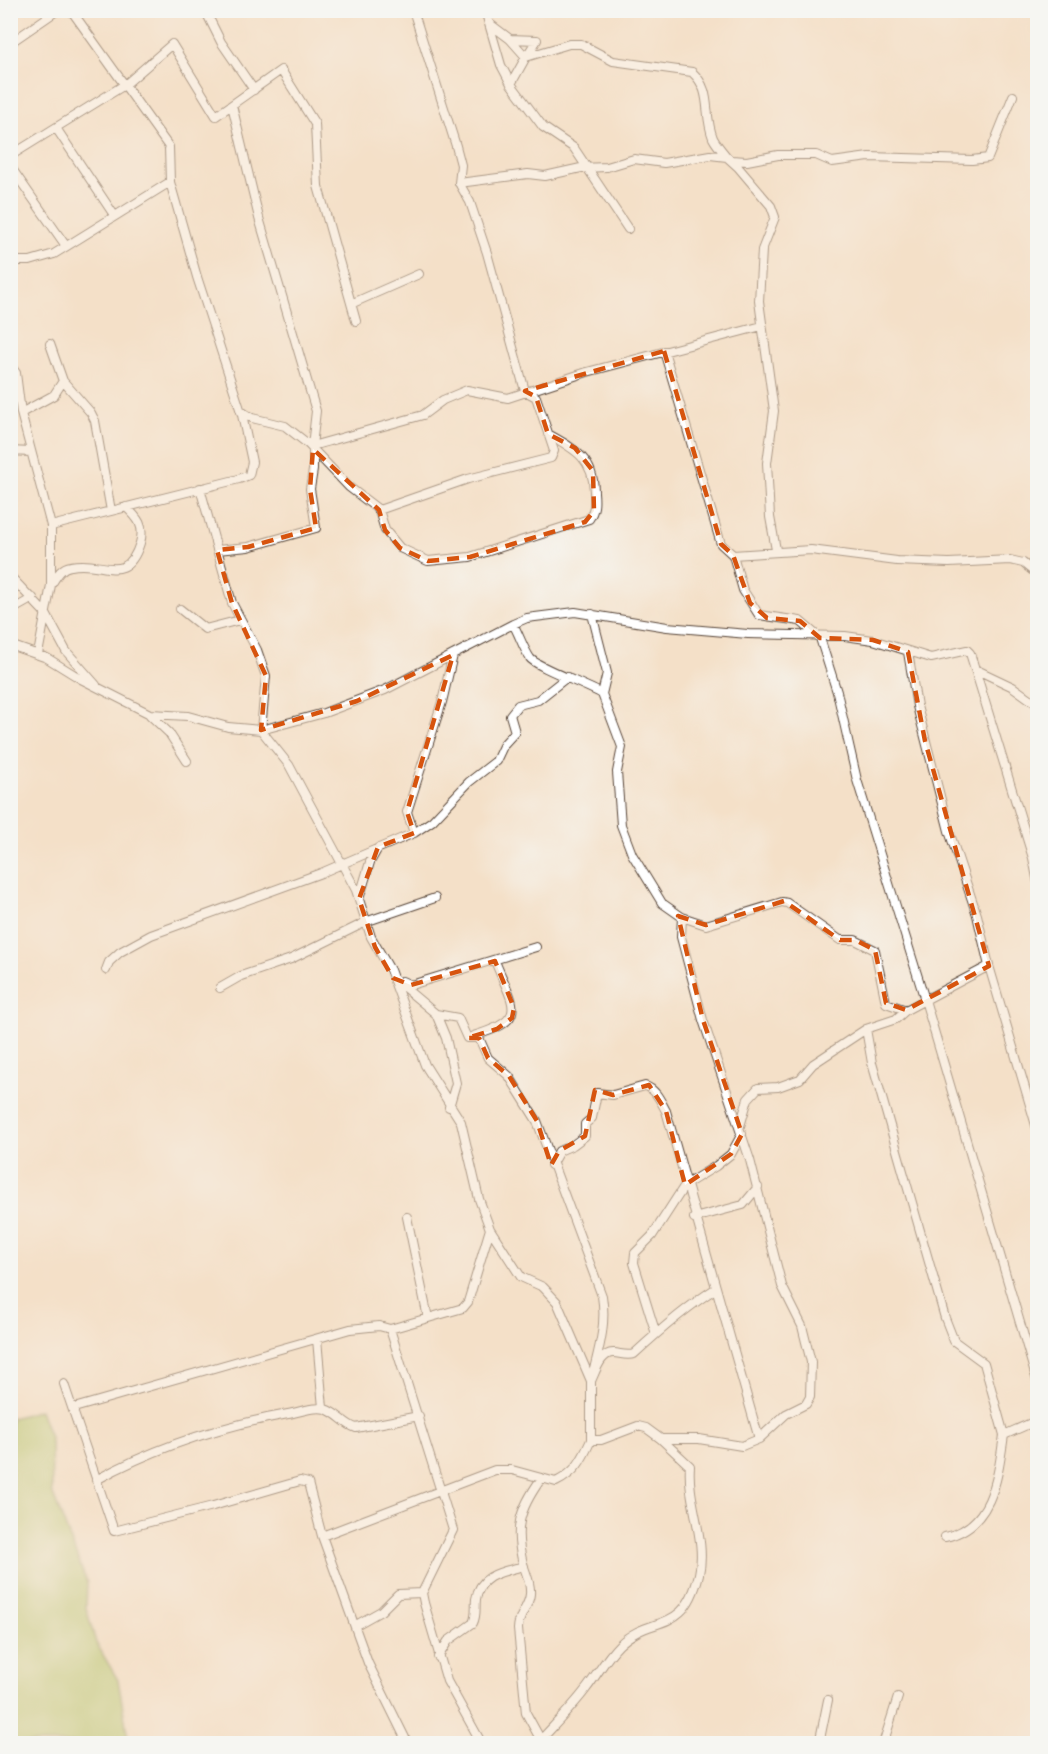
<svg xmlns="http://www.w3.org/2000/svg" width="1048" height="1754" font-family="Mali,sans-serif">
  <rect width="100%" height="100%" fill="#f6f6f2"/>
  <filter id="ink" filterUnits="userSpaceOnUse"><feTurbulence type="fractalNoise" baseFrequency=".0167" numOctaves="2"/><feDisplacementMap in="SourceGraphic" scale="12" xChannelSelector="R" yChannelSelector="G"/><feConvolveMatrix kernelMatrix="1 2 1 2 8 2 1 2 1" color-interpolation-filters="sRGB"/></filter>
  <filter id="wash" filterUnits="userSpaceOnUse"><feTurbulence type="fractalNoise" baseFrequency=".008" numOctaves="4" result="noise"/><feDisplacementMap in="SourceGraphic" scale="24" xChannelSelector="R" yChannelSelector="G"/><feGaussianBlur stdDeviation="1.35" result="paint"/><feColorMatrix in="noise" values="0 0 0 0 0 0 0 0 0 0 0 0 0 0 0 0 0 1.4 0 .05"/><feComposite in="paint" operator="in"/></filter>
  <g filter="url(#wash)">
    <rect width="100%" height="100%" fill="#f4e0c8"/>
    <path fill="#b0c86d" stroke="#767946" stroke-width="1.5" d="M 40,1410 L 51,1441 L 52,1492 L 87,1583 L 86,1608 L 96,1643 L 118,1680 L 129,1743 L 11,1743 L 11,1416 L 12,1418 Z"/>
  </g>
  <g filter="url(#ink)">
    <g fill="none" stroke-linecap="round" stroke-linejoin="round">
      <defs>
        <path id="minor" d="M 205,10 L 221,42 L 254,90
          M 485,10 L 501,65 L 511,84 L 543,127 L 574,148 L 628,229
          M 490,24 L 510,39 L 537,40 L 526,57 L 510,39
          M 10,43 L 58,10
          M 511,84 L 526,57 L 569,44 L 581,44 L 613,61 L 692,72 C 713,91 703,113 713,138 C 716,144 722,151 727,157
          M 232,105 L 259,218 L 316,411 L 312,446 L 423,415 L 443,400 L 467,390 L 508,398 L 587,372 L 762,326
          M 56,128 L 114,215
          M 10,156 L 126,84 L 172,44 L 216,116 L 281,70 L 315,124 L 318,186 L 356,321
          M 731,160 L 747,161 L 778,155 L 816,155 L 832,162 L 869,157 L 972,160 L 988,158 L 1013,96
          M 10,166 L 66,246
          M 459,183 L 528,174 L 545,176 L 581,168 L 607,167 L 634,159 L 664,163 L 710,155 L 727,157 L 738,167 L 771,206 L 775,217 L 762,250 L 759,301 L 774,411 L 767,463 L 770,517 L 776,550
          M 10,261 L 30,261 L 54,254 L 170,182
          M 353,303 L 419,274
          M 50,344 L 63,381 L 91,413 L 95,421 L 111,511
          M 664,351 L 721,544 L 733,555 L 811,550 L 897,561 L 949,563 L 1010,560 L 1023,563 L 1038,575
          M 10,365 L 16,373 L 21,413 L 54,395 L 63,381
          M 241,411 L 252,418 L 285,426 L 308,444 L 349,487 L 379,510 L 385,530 L 400,548 L 428,561 L 470,557 L 589,519 C 595,510 595,503 594,492 C 594,459 575,449 548,434
          M 21,413 L 51,526 L 51,585 L 38,654
          M 10,451 L 31,452
          M 200,488 L 232,603 L 257,650 L 266,676 L 261,730 L 289,765 L 356,890 L 371,937 L 390,970 L 425,1065 L 461,1122 L 479,1199 L 490,1229 L 521,1277 L 543,1287 L 557,1302 L 591,1381 L 591,1440
          M 379,510 L 468,479 L 551,458 L 554,451 L 536,397 L 525,391 L 487,253 L 470,202 L 459,183 L 461,165 L 456,146 L 413,10
          M 51,526 L 239,479 L 249,475 L 252,462 L 242,415 L 197,277 L 170,182 L 169,147 L 71,10
          M 217,550 L 248,547 L 316,528 L 310,489 L 313,470 L 313,449
          M 733,555 L 743,590 L 759,615 L 800,621 L 820,638 L 837,692 L 857,780 L 925,1000 L 1038,1384
          M 10,576 L 46,614 L 66,651 L 96,685
          M 51,585 C 56,577 61,567 71,566 C 103,559 126,587 140,543 C 145,526 138,518 126,507
          M 180,609 L 205,629 L 240,620
          M 10,611 L 33,598
          M 592,614 L 607,673 L 602,694
          M 513,624 C 519,634 523,648 530,658 C 535,666 589,686 602,694 L 622,747 L 617,772 L 621,825 L 632,854 L 662,903 L 682,917 L 706,925 L 782,902 L 787,903 L 840,940 L 855,940 L 875,950 L 886,1003 L 906,1010
          M 10,645 L 47,658 L 81,679 L 150,714 L 188,716 L 228,727 L 261,730 L 324,713 L 385,690 L 513,624 L 527,618 L 575,612 L 667,627 L 748,634 L 845,636 L 873,640 L 931,658 L 967,650 L 970,653 L 1033,858 L 1038,883
          M 908,652 L 917,706 L 949,831 L 977,915 L 989,966 L 1038,1132
          M 975,669 L 1013,687 L 1038,705
          M 150,715 L 169,733 L 187,761
          M 414,833 L 407,812 L 442,702 L 453,655
          M 359,899 L 370,862 L 378,848
          M 989,966 L 906,1010 L 896,1019 L 866,1029 L 872,1063 L 945,1318 L 954,1341 L 984,1363 L 1004,1435
          M 106,970 L 109,962 L 120,952 L 151,935 L 321,873 L 414,833 L 432,821 L 469,782 L 496,761 L 504,744 L 515,732 L 510,715 L 518,705 L 538,700 L 567,677
          M 393,978 L 436,1014 L 458,1018 L 467,1038 L 479,1038 L 488,1058 L 509,1076 L 537,1121 L 602,1296 C 607,1326 598,1352 591,1381 C 596,1371 601,1352 614,1353 C 622,1354 627,1356 634,1354 C 660,1330 685,1308 715,1289
          M 402,981 L 411,985 L 536,947
          M 220,988 L 241,976 L 291,959 L 368,921 L 435,898
          M 436,1014 L 446,1038 L 456,1083 L 449,1107
          M 473,1036 C 531,1019 513,1006 495,961
          M 740,1126 L 748,1099 L 758,1088 L 778,1087 L 800,1079 L 813,1064 L 866,1029
          M 551,1165 L 559,1151 L 573,1145 L 585,1136 L 585,1124 L 592,1118 L 597,1093 L 613,1095 L 645,1086 C 656,1089 661,1102 666,1111 L 759,1439
          M 407,1217 L 428,1318
          M 694,1218 L 743,1205 L 758,1187
          M 390,1329 L 453,1530 L 422,1593 L 424,1603 L 447,1681 L 482,1744
          M 656,1334 L 634,1263 L 635,1253 L 652,1236 L 685,1185 L 716,1166 L 731,1154 L 742,1134
          M 317,1339 L 323,1408
          M 64,1384 L 114,1531 L 213,1506 L 300,1481 L 308,1483 L 322,1536 L 368,1663 L 408,1744
          M 74,1408 L 350,1329 L 379,1326 L 390,1329 L 463,1308 L 468,1302 L 490,1229
          M 541,1479 C 519,1510 513,1529 524,1567 C 527,1576 531,1584 530,1594 C 529,1607 518,1615 518,1629 L 526,1713 L 543,1744
          M 96,1480 C 156,1447 221,1426 288,1414 C 299,1412 315,1406 325,1409 C 338,1413 344,1424 356,1428 L 419,1416
          M 322,1536 L 495,1470 L 512,1470 L 556,1482 C 576,1472 582,1460 591,1440 L 601,1440 L 638,1426 L 646,1428 L 661,1439 L 699,1439 L 742,1446 L 759,1439 L 786,1414 L 806,1404 L 810,1397 L 811,1362 L 802,1326 L 782,1286 L 750,1160 L 703,1020 L 681,937 L 682,917
          M 945,1537 C 993,1527 998,1476 1004,1435 L 1038,1420
          M 356,1625 L 381,1611 L 398,1594 L 422,1593
          M 438,1657 L 448,1641 L 473,1623 C 477,1615 475,1608 476,1599 C 480,1574 502,1572 524,1566
          M 537,1744 C 554,1725 571,1709 586,1689 C 597,1675 606,1658 619,1645 C 651,1613 684,1637 699,1574 C 707,1539 687,1502 690,1466 L 661,1439
          M 819,1744 L 828,1700
          M 883,1744 L 898,1697"/>
      </defs>
      <use href="#minor" stroke="#574538" stroke-width="10"/>
      <use href="#minor" stroke="#fff" stroke-width="8"/>
    </g>
  </g>
  <path d="M0 0H1048V1754H0ZM 664,351 L 721,544 L 733,555 L 750,603 L 767,618 L 800,621 L 820,638 L 873,640 L 908,652 L 925,741 L 989,966 L 906,1010 L 886,1003 L 875,950 L 855,940 L 840,940 L 784,901 L 706,925 L 678,916 L 703,1020 L 742,1134 L 731,1154 L 685,1185 L 666,1111 L 649,1085 L 613,1095 L 595,1090 L 585,1136 L 559,1151 L 551,1165 L 537,1121 L 509,1076 L 488,1058 L 479,1038 L 467,1038 L 497,1029 L 512,1018 L 514,1008 L 495,961 L 411,985 L 393,978 L 375,947 L 359,899 L 378,847 L 414,833 L 407,812 L 453,655 L 357,701 L 261,730 L 266,676 L 232,603 L 217,550 L 248,547 L 316,528 L 310,489 L 313,449 L 379,510 L 385,530 L 400,548 L 428,561 L 470,557 L 585,522 L 594,511 L 593,471 L 575,448 L 548,434 L 536,397 L 525,391 Z" fill="#f4e0c8" fill-opacity=".55" fill-rule="evenodd"/>
  <path fill="none" stroke="#d7540e" stroke-width="4.5" stroke-dasharray="12 8" stroke-linejoin="round" d="M 664,351 L 721,544 L 733,555 L 750,603 L 767,618 L 800,621 L 820,638 L 873,640 L 908,652 L 925,741 L 989,966 L 906,1010 L 886,1003 L 875,950 L 855,940 L 840,940 L 784,901 L 706,925 L 678,916 L 703,1020 L 742,1134 L 731,1154 L 685,1185 L 666,1111 L 649,1085 L 613,1095 L 595,1090 L 585,1136 L 559,1151 L 551,1165 L 537,1121 L 509,1076 L 488,1058 L 479,1038 L 467,1038 L 497,1029 L 512,1018 L 514,1008 L 495,961 L 411,985 L 393,978 L 375,947 L 359,899 L 378,847 L 414,833 L 407,812 L 453,655 L 357,701 L 261,730 L 266,676 L 232,603 L 217,550 L 248,547 L 316,528 L 310,489 L 313,449 L 379,510 L 385,530 L 400,548 L 428,561 L 470,557 L 585,522 L 594,511 L 593,471 L 575,448 L 548,434 L 536,397 L 525,391 Z"/>
  <rect width="1048" height="1754" fill="none" stroke="#f6f6f2" stroke-width="36"/>
</svg>
